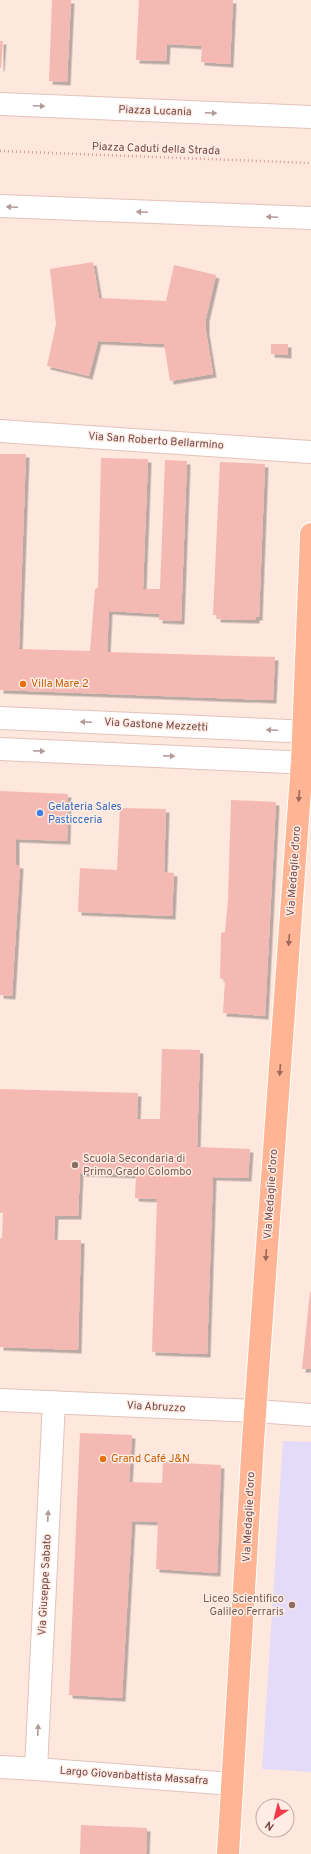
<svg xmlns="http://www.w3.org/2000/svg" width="311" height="1854" font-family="Overpass,sans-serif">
  <defs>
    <filter id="shadow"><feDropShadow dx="3.5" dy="3.5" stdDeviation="0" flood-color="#0004"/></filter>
  </defs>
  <rect width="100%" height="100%" fill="#fee7dd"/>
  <path fill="#e4dbf9" d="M 283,1441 L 311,1442 L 311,1772 L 262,1769 Z"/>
  <path fill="#f5b9b3" filter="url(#shadow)" d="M 52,0 L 71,0 L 67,82 L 49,81 Z
    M 139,0 L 233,0 L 230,64 L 201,62 L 202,46 L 167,44 L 166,61 L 136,60 Z
    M 0,41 L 3,41 L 1,68 L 0,68 Z
    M 93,262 L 99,298 L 166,301 L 174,265 L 216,275 L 206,318 L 206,331 L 213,374 L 170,381 L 164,344 L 98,341 L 89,376 L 47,366 L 56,324 L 50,269 Z
    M 271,344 L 288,344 L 288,355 L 271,354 Z
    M 0,454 L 26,454 L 19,649 L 90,651 L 95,589 L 98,588 L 101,458 L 148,459 L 143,589 L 160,589 L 165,460 L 187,461 L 181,621 L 159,620 L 159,614 L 109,611 L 107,652 L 275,657 L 273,700 L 0,690 Z
    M 220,462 L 265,464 L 259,617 L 256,617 L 256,620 L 217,619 L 217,615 L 213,615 Z
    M 0,791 L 68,794 L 67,841 L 16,839 L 16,865 L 20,865 L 12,996 L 0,995 Z
    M 231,800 L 276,802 L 265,1016 L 223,1013 L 225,980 L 220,978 L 221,933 L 225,932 L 228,900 Z
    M 120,808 L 166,809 L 164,872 L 174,873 L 172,916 L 78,912 L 80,868 L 117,870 Z
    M 162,1049 L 200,1050 L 197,1147 L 250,1149 L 248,1178 L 213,1177 L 207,1354 L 152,1352 L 157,1199 L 135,1198 L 136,1175 L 80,1173 L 78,1216 L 55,1216 L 54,1240 L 81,1240 L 78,1350 L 0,1347 L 0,1238 L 2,1238 L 3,1213 L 0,1213 L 0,1089 L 138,1093 L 137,1119 L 160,1119 Z
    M 310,1292 L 311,1292 L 311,1369 L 302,1369 Z
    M 80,1433 L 132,1435 L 129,1482 L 162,1483 L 163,1462 L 221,1465 L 217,1573 L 156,1569 L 158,1522 L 132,1521 L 122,1698 L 69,1695 Z
    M 81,1825 L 147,1828 L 146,1854 L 80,1854 Z"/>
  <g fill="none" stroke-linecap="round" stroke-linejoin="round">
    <defs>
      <path id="minor" d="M 0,104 L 311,117
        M 0,206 L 311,218
        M 0,431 L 311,452
        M 0,718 L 311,732
        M 0,749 L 311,763
        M 0,1400 L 256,1411 L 311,1415
        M 0,1767 L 36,1769 L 232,1784
        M 36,1769 L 54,1402"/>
      <path id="major" d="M 228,1854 L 253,1441 L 302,762 L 311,534"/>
    </defs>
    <use href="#minor" stroke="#e4c2bc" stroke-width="24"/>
    <use href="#major" stroke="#fff" stroke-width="24"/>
    <path stroke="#d99c97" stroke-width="2.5" stroke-dasharray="1 3" stroke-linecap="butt" d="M 0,151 L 311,163"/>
    <use href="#minor" stroke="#fff" stroke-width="22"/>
    <use href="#major" stroke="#ffb593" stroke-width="22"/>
  </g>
  <defs><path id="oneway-solid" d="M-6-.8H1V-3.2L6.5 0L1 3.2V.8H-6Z"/></defs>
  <g fill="#b39a99">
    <use href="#oneway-solid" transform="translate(39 106) rotate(2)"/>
    <use href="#oneway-solid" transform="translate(211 113) rotate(2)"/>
    <use href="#oneway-solid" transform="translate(12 207) rotate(-178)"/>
    <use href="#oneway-solid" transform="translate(142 212) rotate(-178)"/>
    <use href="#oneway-solid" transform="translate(272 217) rotate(-178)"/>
    <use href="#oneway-solid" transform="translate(86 722) rotate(-177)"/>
    <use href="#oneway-solid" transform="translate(272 730) rotate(-177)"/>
    <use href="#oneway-solid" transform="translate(39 751) rotate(2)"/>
    <use href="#oneway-solid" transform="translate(169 756) rotate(2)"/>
    <use href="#oneway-solid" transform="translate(48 1516) rotate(-87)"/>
    <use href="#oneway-solid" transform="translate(38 1730) rotate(-87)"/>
  </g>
  <g fill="#9e685c">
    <use href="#oneway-solid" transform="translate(299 796) rotate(94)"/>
    <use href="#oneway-solid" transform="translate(289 940) rotate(94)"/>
    <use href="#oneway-solid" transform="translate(280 1070) rotate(94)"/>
    <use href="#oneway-solid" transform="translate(266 1255) rotate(94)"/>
  </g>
  <g fill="#e8710a" stroke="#ffede5" stroke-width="1.5">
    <circle cx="23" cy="684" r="4"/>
    <circle cx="103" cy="1459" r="4"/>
  </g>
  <circle fill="#3f7fe0" stroke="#ffede5" stroke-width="1.5" cx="40" cy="813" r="4"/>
  <g fill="#8d6e63" stroke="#ffede5" stroke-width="1.5">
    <circle cx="75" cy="1165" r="4"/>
    <circle cx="292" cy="1605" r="4"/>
  </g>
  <g text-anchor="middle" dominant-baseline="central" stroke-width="3" stroke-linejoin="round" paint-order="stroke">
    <g font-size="11" fill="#744745" stroke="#ffede5">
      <text transform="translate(155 111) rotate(2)">Piazza Lucania</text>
      <text transform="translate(156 149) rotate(2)">Piazza Caduti della Strada</text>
      <text transform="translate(156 441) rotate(4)">Via San Roberto Bellarmino</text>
      <text transform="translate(156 725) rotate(3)">Via Gastone Mezzetti</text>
      <text transform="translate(294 871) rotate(-86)">Via Medaglie d'oro</text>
      <text transform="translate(271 1194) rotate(-86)">Via Medaglie d'oro</text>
      <text transform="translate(156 1407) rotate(3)">Via Abruzzo</text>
      <text transform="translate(249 1517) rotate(-87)">Via Medaglie d'oro</text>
      <text transform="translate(45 1585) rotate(-87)">Via Giuseppe Sabato</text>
      <text transform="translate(134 1776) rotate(4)">Largo Giovanbattista Massafra</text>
    </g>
    <g font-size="11" fill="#c56008" stroke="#ffede5" text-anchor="start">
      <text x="31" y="684">Villa Mare 2</text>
      <text x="111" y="1459">Grand Café J&amp;N</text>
    </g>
    <g font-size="11" fill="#366cbe" stroke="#ffede5" text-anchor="start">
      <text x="48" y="807">Gelateria Sales<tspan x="48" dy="13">Pasticceria</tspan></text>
    </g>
    <g font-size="11" fill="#785e54" stroke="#ffede5" text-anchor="start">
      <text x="83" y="1159">Scuola Secondaria di<tspan x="83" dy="13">Primo Grado Colombo</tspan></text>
      <text x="284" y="1599" text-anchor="end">Liceo Scientifico<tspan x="284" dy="13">Galileo Ferraris</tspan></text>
    </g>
  </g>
  <g transform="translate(275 1818) rotate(215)"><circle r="19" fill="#ffede5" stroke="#c7aba5"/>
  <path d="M0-3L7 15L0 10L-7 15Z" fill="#f1394a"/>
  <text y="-6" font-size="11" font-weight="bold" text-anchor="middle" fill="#744745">N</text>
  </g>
</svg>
